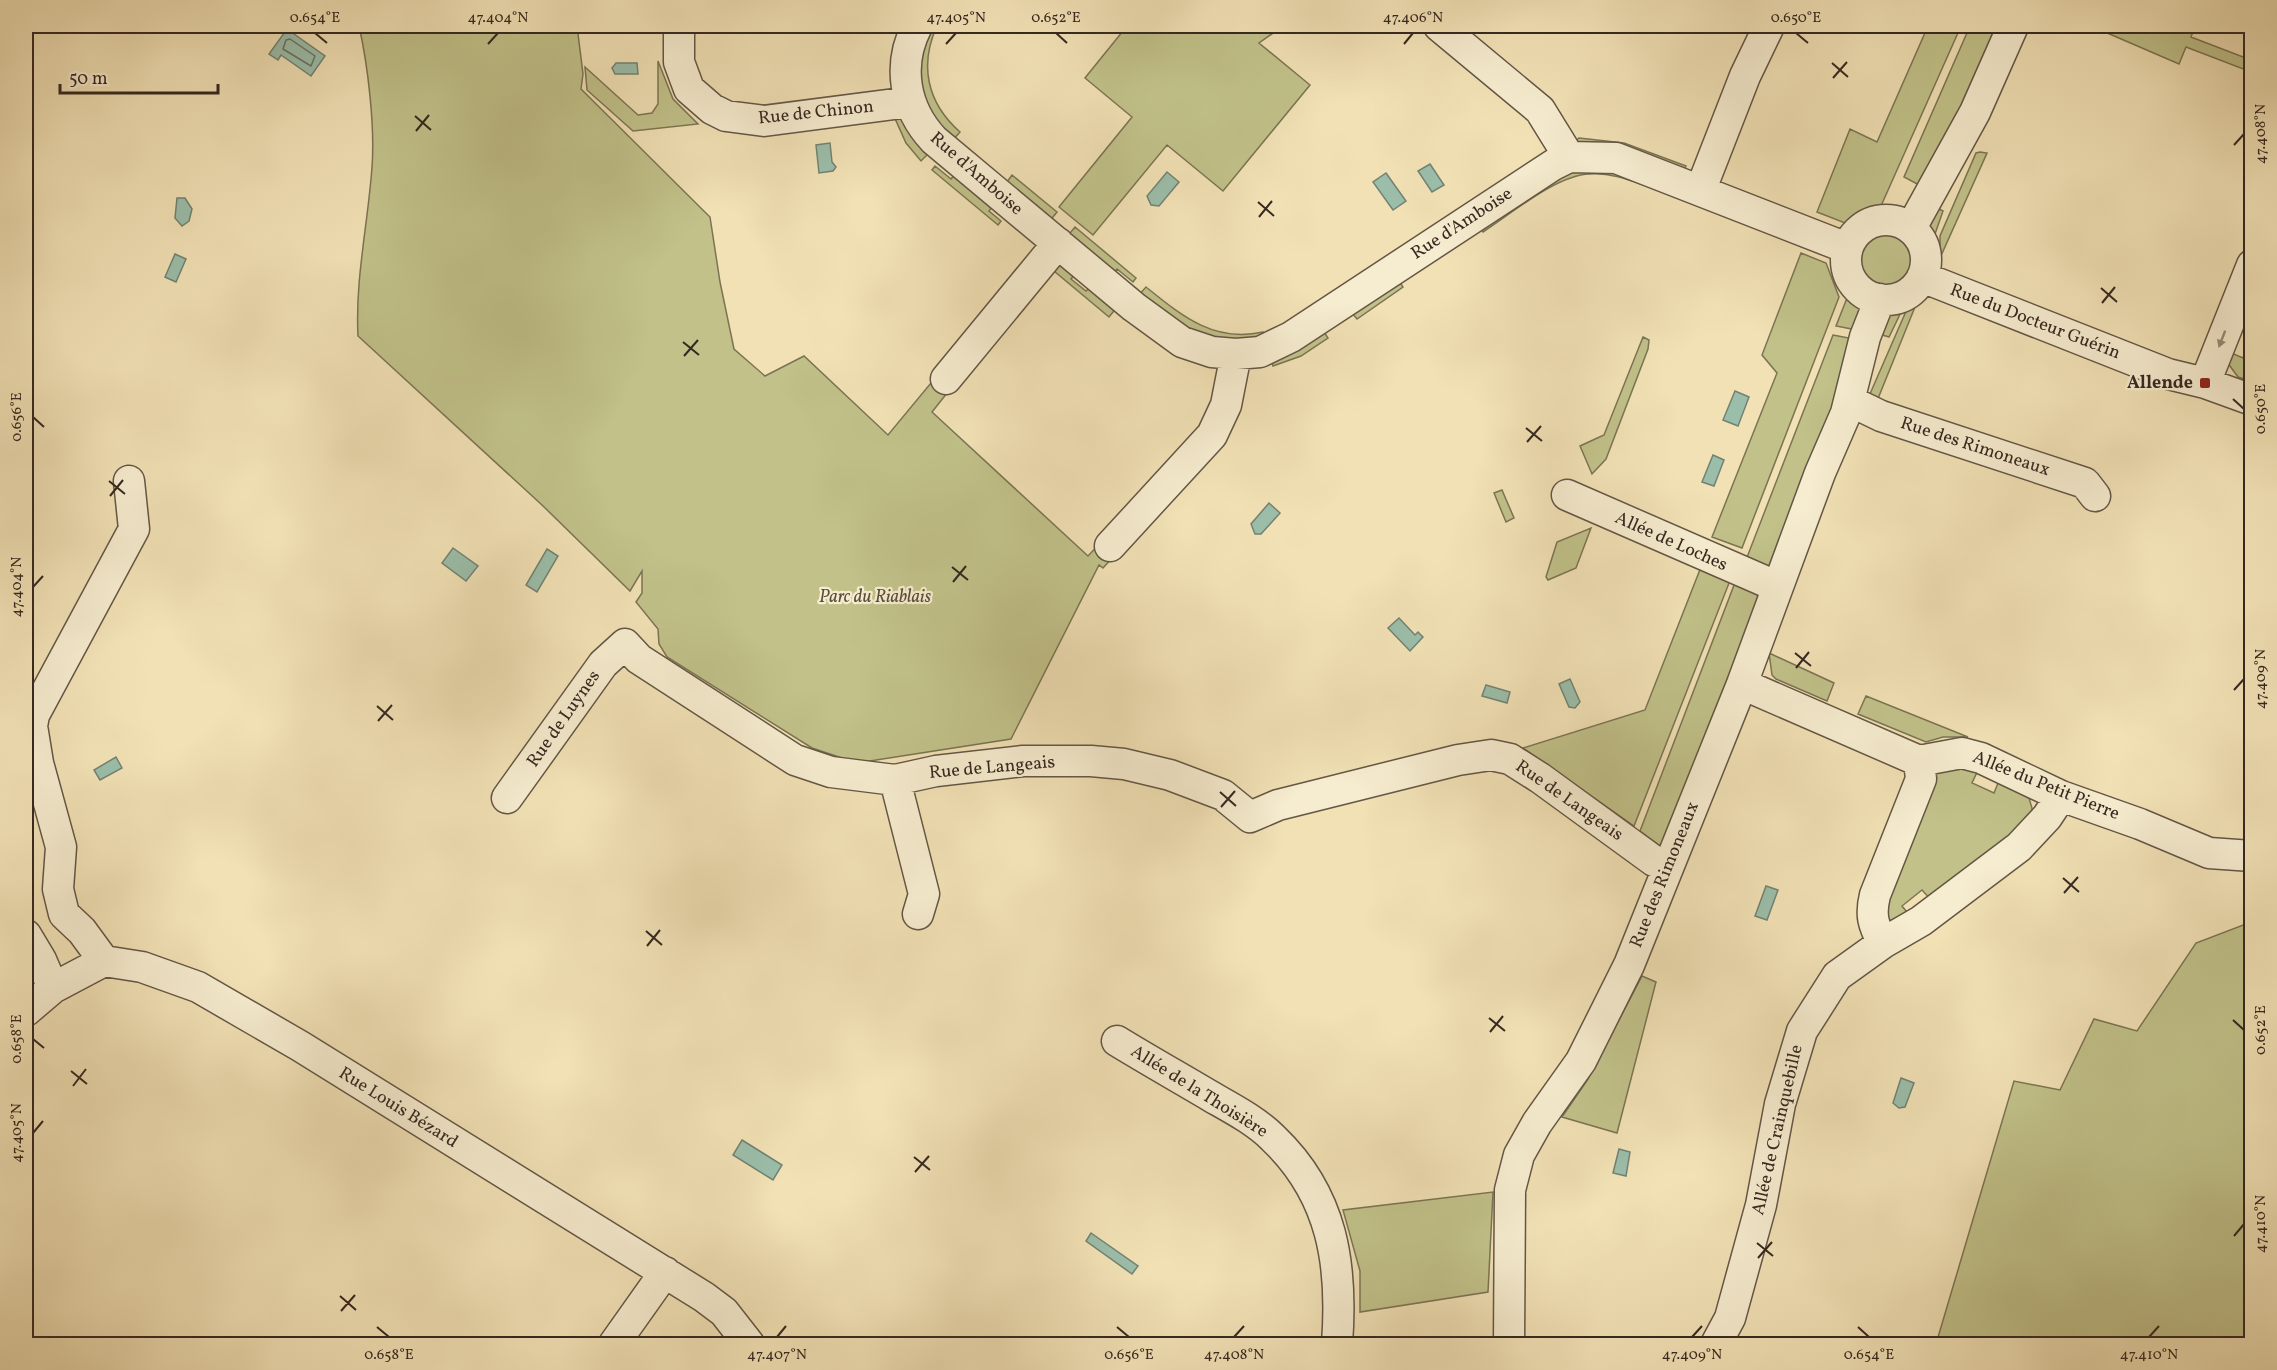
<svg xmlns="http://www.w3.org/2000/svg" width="2277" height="1370" font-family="Vollkorn,serif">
  <rect width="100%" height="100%" fill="#f1e1b5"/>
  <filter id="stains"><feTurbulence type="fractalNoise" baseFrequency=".00333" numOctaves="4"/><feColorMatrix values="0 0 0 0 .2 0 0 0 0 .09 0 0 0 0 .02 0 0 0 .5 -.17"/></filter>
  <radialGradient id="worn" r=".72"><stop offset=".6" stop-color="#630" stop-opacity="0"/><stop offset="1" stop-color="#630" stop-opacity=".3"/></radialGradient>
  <path fill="#c1c189" stroke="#7b7454" stroke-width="1.5" d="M 359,26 L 577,26 L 583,74 L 581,89 L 710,217 L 720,282 L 734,349 L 765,376 L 804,356 L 888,435 L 945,366 L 959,378 L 932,412 L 1088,556 L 1117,525 L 1130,538 L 1103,568 L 1099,565 L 1011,739 L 857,763 L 812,748 L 667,657 L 659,644 L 658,629 L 636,602 L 642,593 L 642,571 L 630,591 L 542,505 L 358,336 C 355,279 368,224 372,167 C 375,127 368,65 359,26 Z
    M 927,26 L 937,26 C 919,65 927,103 960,132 L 951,142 L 921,103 L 918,48 Z
    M 1127,26 L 1238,26 L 1246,32 L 1255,26 L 1283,26 L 1259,43 L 1310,85 L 1223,191 L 1167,145 L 1093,235 L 1059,207 L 1132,117 L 1085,78 Z
    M 1928,26 L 1961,26 L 1881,206 L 1862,212 L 1845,223 L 1817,212 L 1850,129 L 1877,142 Z
    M 1970,26 L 2002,26 L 1966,108 L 1919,185 L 1904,177 Z
    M 2091,26 L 2195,26 L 2191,37 L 2251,60 L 2251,72 L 2186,47 L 2179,64 Z
    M 658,61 L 673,99 L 698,124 L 633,131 L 587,90 L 585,67 L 638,115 L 652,113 L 658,104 Z
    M 893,114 L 905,120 L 930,152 L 921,161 L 906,143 Z
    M 1579,138 L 1624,143 L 1686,166 L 1683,173 L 1574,142 Z
    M 1980,152 L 1987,153 L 1940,258 L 1940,236 L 1976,153 Z
    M 935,166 L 951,179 L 956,173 L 994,204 L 989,211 L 1001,221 L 998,225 L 932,170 Z
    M 1619,169 L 1658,190 C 1636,183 1613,172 1590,174 C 1556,175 1511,214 1483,232 L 1479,227 L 1561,172 Z
    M 1012,175 L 1057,212 L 1048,223 L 1004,186 Z
    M 1935,207 L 1943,211 L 1935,234 L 1941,269 L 1934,266 L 1929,228 Z
    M 1075,227 L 1136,278 L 1133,282 L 1117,269 L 1112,275 L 1066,238 Z
    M1858 262a27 27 0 1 1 54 0a27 27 0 1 1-54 0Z
    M 1801,253 L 1826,263 L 1839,297 L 1742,548 L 1712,537 L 1777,373 L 1762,355 Z
    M 1062,264 L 1077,272 L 1071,279 L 1086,291 L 1093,285 L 1118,306 L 1109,317 L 1048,266 Z
    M 1399,281 L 1403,287 L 1357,319 L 1352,313 Z
    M 1146,287 C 1182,316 1214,343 1263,332 L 1266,341 L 1211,343 L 1138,296 Z
    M 1849,293 L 1860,309 L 1857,330 L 1836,326 Z
    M 1917,302 L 1875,406 L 1870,394 L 1873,387 L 1907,309 Z
    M 1905,304 L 1889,337 L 1879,334 L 1890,311 Z
    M 1324,332 L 1328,338 L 1301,356 L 1273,366 L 1271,360 L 1297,350 Z
    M 1833,335 L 1854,339 L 1837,404 L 1773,564 L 1768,567 L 1744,565 Z
    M 2251,336 L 2251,381 L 2238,377 L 2227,362 L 2229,352 L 2243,358 Z
    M 1643,337 L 1649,340 L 1648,349 L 1606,459 L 1592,474 L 1580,446 L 1604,435 Z
    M 1502,490 L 1514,518 L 1506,522 L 1494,493 Z
    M 1591,528 L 1576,568 L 1548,580 L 1546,577 L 1557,542 Z
    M 1701,567 L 1731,578 L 1634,826 L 1523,748 L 1645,710 Z
    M 1736,580 L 1757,594 L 1759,602 L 1663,848 L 1640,831 Z
    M 1769,653 L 1834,683 L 1827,701 L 1776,679 L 1772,675 Z
    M 1866,696 L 1968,737 L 1943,737 L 1926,742 L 1858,714 Z
    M 1937,767 L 1979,768 L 1972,783 L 1994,793 L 2000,778 L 2028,795 L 2032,808 L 2031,823 L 1932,901 L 1922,890 L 1902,906 L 1911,917 L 1893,931 L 1880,923 Z
    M 2251,922 L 2251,1344 L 1936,1344 L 2014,1081 L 2060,1090 L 2094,1019 L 2137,1031 L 2196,943 Z
    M 1642,976 L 1656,982 L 1617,1133 L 1562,1117 L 1588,1079 Z
    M 1493,1192 L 1488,1292 L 1360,1312 L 1360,1271 L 1343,1210 Z"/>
  <path fill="#9bbeaa" stroke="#728273" stroke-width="1.5" d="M 287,29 L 325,56 L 311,76 L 281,55 L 278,60 L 269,54 Z
    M 616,63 L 637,63 L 638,74 L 615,74 L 612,68 Z
    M 830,143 L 832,162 L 836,167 L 833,171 L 819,173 L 816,145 Z
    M 1430,164 L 1444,185 L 1432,192 L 1418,171 Z
    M 1167,172 L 1179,182 L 1159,206 L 1151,205 L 1147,196 Z
    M 1386,173 L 1406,201 L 1393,210 L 1373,182 Z
    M 177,198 L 185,198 L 192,209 L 189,221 L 182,226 L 175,218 Z
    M 175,254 L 186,259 L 176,282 L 165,277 Z
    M 1735,391 L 1749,397 L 1738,426 L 1723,420 Z
    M 1713,455 L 1724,460 L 1714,486 L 1702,482 Z
    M 1269,503 L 1280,513 L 1261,534 L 1255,534 L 1251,524 Z
    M 453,548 L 478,566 L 466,581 L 442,563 Z
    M 547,549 L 558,556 L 537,592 L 526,585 Z
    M 1399,618 L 1415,635 L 1418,632 L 1423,637 L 1410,651 L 1388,628 Z
    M 1570,679 L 1580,702 L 1575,708 L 1569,707 L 1559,684 Z
    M 1486,685 L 1510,692 L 1507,703 L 1482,696 Z
    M 116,757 L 122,768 L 100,780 L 94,770 Z
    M 1766,886 L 1778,890 L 1767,920 L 1755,916 Z
    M 1901,1078 L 1914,1083 L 1905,1107 L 1899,1108 L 1893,1103 Z
    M 742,1140 L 782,1165 L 773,1180 L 733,1155 Z
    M 1619,1149 L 1630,1152 L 1626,1176 L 1613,1173 Z
    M 1091,1233 L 1138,1266 L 1132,1274 L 1086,1241 Z"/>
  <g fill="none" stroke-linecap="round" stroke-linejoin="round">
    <path stroke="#687365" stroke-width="1.5" d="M 290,39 L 315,56 L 311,66 L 283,49 L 286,40 Z"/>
    <defs>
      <path id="minor" d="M 679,26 L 679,62 L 689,89 L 712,109 L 726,116 L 764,121 L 910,102
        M 917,26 C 897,65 904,108 934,140 L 1134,307 L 1182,342 L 1212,352 L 1236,354 L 1260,352 L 1291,337 L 1553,165 L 1569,157 L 1616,158 L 1847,248
        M 1439,26 L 1540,110 L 1569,157
        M 1701,189 L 1745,76 L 1769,26
        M1846 260a40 40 0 1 1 80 0a40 40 0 1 1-80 0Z
        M 1911,228 L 1975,112 L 2013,26
        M 1922,277 L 2168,374 L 2205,383 L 2252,400
        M 946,379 L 1058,243
        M 2205,383 L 2252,265
        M 1850,401 L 1881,416 L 2085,483 L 2095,496
        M 1567,495 L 1776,586
        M 1110,546 L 1212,435 L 1226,405 L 1236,354
        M 1742,684 L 1919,761 L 1962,753 L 1981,758 L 2061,796 L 2140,824 L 2209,853 L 2252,856
        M 895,780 L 924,894 L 918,914
        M 507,798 L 603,664 L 625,644 L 639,659 L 795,760 L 831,772 L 895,780 L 936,771 L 1023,761 L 1091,761 L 1124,764 L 1170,775 L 1223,795 L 1250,817 L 1278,805 L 1458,760 L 1491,755 L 1510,759 L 1540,778 L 1654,861 L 1667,867
        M 26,935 L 41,960 L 53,988
        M 1883,943 C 1873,925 1870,915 1875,895 L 1921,779 L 1919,761
        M 104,961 L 82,931 L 64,914 L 58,889 L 61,847 L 38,763 L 32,726 L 34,715 L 134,529 L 129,481
        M 26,1011 L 53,988 L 104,961 L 142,967 L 198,987 L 300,1046 L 704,1297 L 724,1312 L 749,1344
        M 1117,1041 C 1148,1060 1180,1078 1212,1097 C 1233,1109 1256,1121 1273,1138 C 1333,1195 1343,1265 1337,1344
        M 614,1344 L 665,1272
        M 1509,1344 L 1510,1190 L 1519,1155 L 1537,1123 L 1581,1061 L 1629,965 L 1742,684 L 1820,473 L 1846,413 L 1865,337 L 1880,299
        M 1716,1344 L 1730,1318 L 1761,1205 L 1780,1104 L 1802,1031 L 1837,976 L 1883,943 L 1921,921 L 2019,847 L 2047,817 L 2061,796"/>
    </defs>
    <use href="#minor" stroke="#645645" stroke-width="33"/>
    <use href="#minor" stroke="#f6eccf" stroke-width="30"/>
  </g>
  <defs><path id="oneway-solid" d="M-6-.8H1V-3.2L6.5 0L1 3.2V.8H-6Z" transform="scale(1.5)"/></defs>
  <use fill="#968a78" href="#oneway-solid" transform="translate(2222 339) rotate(111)"/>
  <path fill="none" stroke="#352820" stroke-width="2" d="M 315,33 L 327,43M 1056,33 L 1067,43M 1796,33 L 1808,43M 488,44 L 498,33M 946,44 L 956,33M 1404,44 L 1413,33M 1832,63 L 1848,77M 1833,78 L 1847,62M 415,116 L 431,130M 416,131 L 429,115M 2234,145 L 2244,134M 1258,202 L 1274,216M 1259,217 L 1272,201M 2101,288 L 2117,302M 2102,303 L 2115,287M 683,342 L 699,355M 684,356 L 698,340M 2233,399 L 2244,409M 33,417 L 44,427M 1526,428 L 1542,441M 1527,442 L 1541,426M 109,481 L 125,494M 110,496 L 123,480M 952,567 L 968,580M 953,582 L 966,566M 33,587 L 43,576M 1795,653 L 1811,666M 1796,668 L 1809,652M 2234,690 L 2244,679M 377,706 L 393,720M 378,721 L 392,705M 1220,792 L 1236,806M 1221,807 L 1235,791M 2063,878 L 2079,892M 2064,893 L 2078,877M 646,931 L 662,945M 647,946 L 660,930M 1489,1018 L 1505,1031M 2233,1020 L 2244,1030M 1490,1032 L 1503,1016M 33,1039 L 44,1048M 71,1071 L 87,1084M 73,1086 L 86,1069M 33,1133 L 43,1121M 914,1157 L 930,1170M 915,1172 L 929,1156M 2234,1236 L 2244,1224M 1757,1243 L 1773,1256M 1758,1258 L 1772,1242M 340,1296 L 356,1310M 341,1311 L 355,1295M 377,1327 L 389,1337M 1117,1327 L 1129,1337M 1858,1327 L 1869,1337M 777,1337 L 786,1326M 1234,1337 L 1244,1326M 1692,1337 L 1702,1326M 2149,1337 L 2159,1326"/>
  <rect fill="#8f2418" stroke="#f6eccf" stroke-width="2" x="2199" y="377" width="12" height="12" rx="3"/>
  <g text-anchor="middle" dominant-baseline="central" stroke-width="4.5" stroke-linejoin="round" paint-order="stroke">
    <g font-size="18" fill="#352820" stroke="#f6eccf">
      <text transform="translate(816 113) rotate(-6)">Rue de Chinon</text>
      <text transform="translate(976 174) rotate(41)">Rue d'Amboise</text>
      <text transform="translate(1462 224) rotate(-33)">Rue d'Amboise</text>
      <text transform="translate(2035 322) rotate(21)">Rue du Docteur Guérin</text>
      <text transform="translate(1975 447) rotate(18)">Rue des Rimoneaux</text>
      <text transform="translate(1671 542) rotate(24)">Allée de Loches</text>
      <text transform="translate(564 719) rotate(-55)">Rue de Luynes</text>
      <text transform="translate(992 768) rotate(-5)">Rue de Langeais</text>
      <text transform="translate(2046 786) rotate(22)">Allée du Petit Pierre</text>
      <text transform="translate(1569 801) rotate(35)">Rue de Langeais</text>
      <text transform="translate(1665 875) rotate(-68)">Rue des Rimoneaux</text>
      <text transform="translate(1199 1092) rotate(32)">Allée de la Thoisière</text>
      <text transform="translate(398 1108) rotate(32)">Rue Louis Bézard</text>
      <text transform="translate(1778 1130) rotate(-77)">Allée de Crainquebille</text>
    </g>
    <g font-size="18" font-weight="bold" fill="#352820" stroke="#f6eccf" text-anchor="end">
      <text x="2193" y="383">Allende</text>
    </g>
    <g font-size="18" font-style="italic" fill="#584e3a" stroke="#f6eccf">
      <text x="875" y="597">Parc du Riablais</text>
    </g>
  </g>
  <rect width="2277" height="1370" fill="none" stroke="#f1e1b5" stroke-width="66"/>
  <path d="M60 84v9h158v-9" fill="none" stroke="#352820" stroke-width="3"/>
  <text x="69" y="84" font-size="18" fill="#352820" stroke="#f6eccf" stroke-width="4.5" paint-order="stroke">50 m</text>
  <rect x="33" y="33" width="2211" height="1304" fill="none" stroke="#352820" stroke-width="2"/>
  <g font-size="15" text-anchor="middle" fill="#352820">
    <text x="315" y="22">0.654°E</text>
    <text x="498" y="22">47.404°N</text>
    <text x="956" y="22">47.405°N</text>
    <text x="1056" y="22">0.652°E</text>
    <text x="1413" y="22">47.406°N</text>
    <text x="1796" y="22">0.650°E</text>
    <text transform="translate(2260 134) rotate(-90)" y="5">47.408°N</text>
    <text transform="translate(2260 409) rotate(-90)" y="5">0.650°E</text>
    <text transform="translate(16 417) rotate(-90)" y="5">0.656°E</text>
    <text transform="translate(16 587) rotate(-90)" y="5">47.404°N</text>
    <text transform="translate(2260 679) rotate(-90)" y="5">47.409°N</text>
    <text transform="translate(2260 1030) rotate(-90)" y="5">0.652°E</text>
    <text transform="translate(16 1039) rotate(-90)" y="5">0.658°E</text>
    <text transform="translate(16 1133) rotate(-90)" y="5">47.405°N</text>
    <text transform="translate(2260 1224) rotate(-90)" y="5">47.410°N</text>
    <text x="389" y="1359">0.658°E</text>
    <text x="777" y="1359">47.407°N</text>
    <text x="1129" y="1359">0.656°E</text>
    <text x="1234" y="1359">47.408°N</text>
    <text x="1692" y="1359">47.409°N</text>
    <text x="1869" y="1359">0.654°E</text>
    <text x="2149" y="1359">47.410°N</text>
  </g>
  <rect width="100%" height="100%" filter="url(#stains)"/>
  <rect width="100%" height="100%" fill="url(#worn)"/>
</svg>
